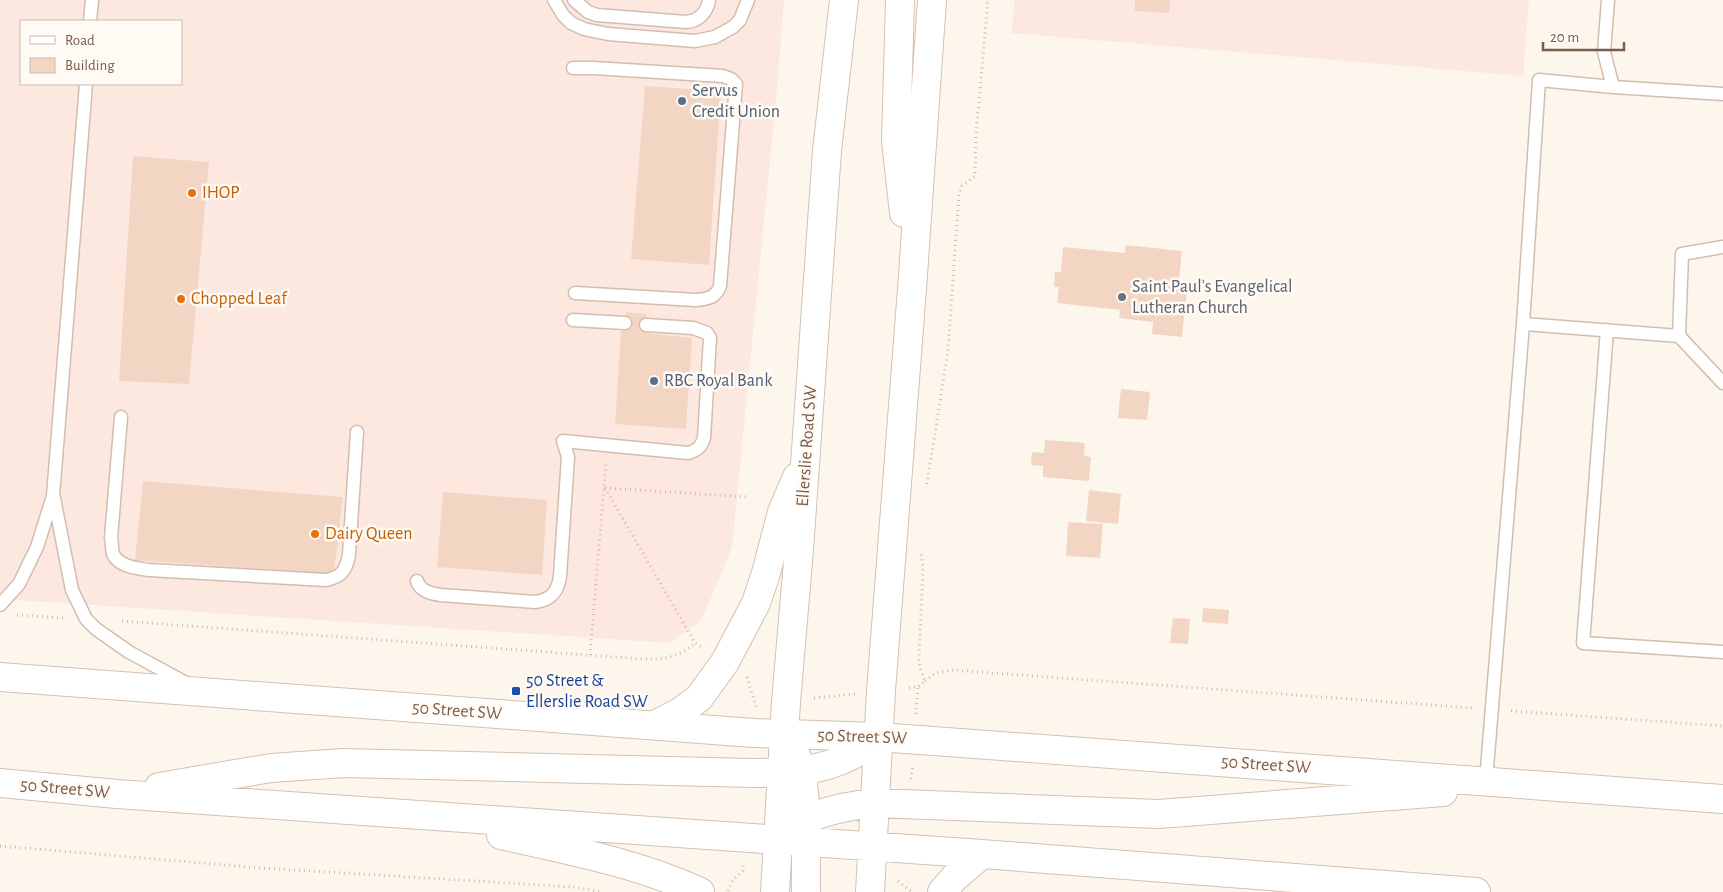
<svg xmlns="http://www.w3.org/2000/svg" width="1723" height="892" font-family="'Alegreya Sans',sans-serif">
  <rect width="100%" height="100%" fill="#fdf6ec"/>
  <path fill="#fde8e0" fill-rule="evenodd" d="M 0,0 L 784,0 L 776,101 L 732,547 L 702,620 L 670,643 L 0,599 ZM 21,21 L 181,21 L 181,84 L 21,84 Z
    M 1015,0 L 1529,0 L 1523,76 L 1011,33 Z"/>
  <path fill="#f3d5c3" d="M 1135,0 L 1170,0 L 1169,13 L 1135,11 Z
    M 645,86 L 721,91 L 709,265 L 631,259 Z
    M 133,156 L 209,162 L 189,384 L 119,381 Z
    M 1126,245 L 1182,251 L 1178,289 L 1187,290 L 1182,337 L 1152,334 L 1153,322 L 1119,318 L 1120,310 L 1057,303 L 1059,287 L 1054,287 L 1055,272 L 1061,272 L 1063,247 L 1125,253 Z
    M 626,312 L 646,314 L 646,333 L 692,338 L 686,429 L 615,424 L 621,331 L 625,331 Z
    M 1121,389 L 1150,392 L 1147,420 L 1118,418 Z
    M 1045,440 L 1085,443 L 1084,456 L 1091,457 L 1089,481 L 1043,477 L 1043,466 L 1031,465 L 1032,452 L 1044,453 Z
    M 143,481 L 343,497 L 334,574 L 135,560 Z
    M 1089,490 L 1121,494 L 1118,524 L 1086,521 Z
    M 443,492 L 547,500 L 542,575 L 437,567 Z
    M 1068,522 L 1103,524 L 1100,558 L 1066,556 Z
    M 1203,608 L 1229,610 L 1228,624 L 1202,622 Z
    M 1173,618 L 1190,619 L 1188,644 L 1170,643 Z"/>
  <g fill="none" stroke-linecap="round" stroke-linejoin="round">
    <defs>
      <path id="lane" d="M 554,0 L 563,15 L 571,23 L 584,29 L 608,34 L 695,41 L 715,37 L 733,27 L 740,20 L 748,0
        M 574,0 L 588,12 L 597,15 L 686,22 C 698,21 707,13 709,0
        M 1608,0 L 1604,52 L 1613,87 L 1723,94
        M 90,21 L 92,0
        M 573,68 L 593,68 L 723,76 L 731,79 L 736,84 L 720,286 C 716,297 709,299 696,300 L 575,293
        M 1613,87 L 1539,80 L 1523,324 L 1679,336 L 1723,383
        M 573,320 L 625,323
        M 1607,330 L 1583,643 L 1723,652
        M 1679,336 L 1682,254 L 1723,247
        M 121,417 L 111,538 C 112,543 112,550 113,554 C 119,567 137,568 149,570 L 326,580 C 342,577 346,570 349,555 L 357,432
        M 54,498 L 72,590 L 86,619 L 96,629 L 129,652 L 186,683
        M 417,581 C 420,591 432,594 441,595 L 535,602 C 551,600 558,592 560,576 L 568,457 L 563,441 L 688,453 C 698,450 701,447 704,438 L 710,338 L 707,333 L 693,328 L 646,325
        M 0,605 L 19,584 L 37,547 L 53,496 L 86,84
        M 1486,781 L 1523,324"/>
      <path id="secondary" d="M 900,0 L 896,141 L 904,213
        M 0,677 L 754,733 L 879,737 L 1723,799
        M 655,725 L 680,712 L 699,698 L 725,662 L 756,603 L 766,573 L 782,512 L 797,477
        M 795,753 C 810,786 805,854 806,892
        M 0,783 L 117,794 L 982,854 L 1476,892
        M 159,787 L 271,768 L 344,763 L 751,773 C 802,772 838,771 879,737
        M 501,835 C 568,850 637,863 700,892
        M 777,841 C 800,814 842,806 876,803 L 1159,814 L 1443,792
        M 775,892 L 786,702 L 799,550 L 827,151 L 844,0
        M 870,892 L 881,691 L 912,289 L 932,0
        M 942,892 L 954,878 L 982,854"/>
    </defs>
    <use href="#lane" stroke="#d1beb0" stroke-width="15"/>
    <use href="#secondary" stroke="#d6c0b0" stroke-width="30"/>
    <path stroke="#d9b8a5" stroke-width="3" stroke-dasharray="1 4" stroke-linecap="butt" d="M 927,484 L 948,350 L 959,194 L 962,186 L 975,176 L 976,135 L 988,0
      M 605,488 L 695,643 L 703,648
      M 605,488 L 749,497
      M 17,615 L 63,618
      M 122,621 L 642,659 C 664,659 678,658 695,643
      M 590,655 L 606,463
      M 747,677 L 756,707
      M 925,681 L 936,673 L 952,670 L 1473,708
      M 909,688 L 918,687 L 925,681 L 920,668 L 919,659 L 923,569 L 921,553
      M 814,698 L 855,694
      M 1511,711 L 1723,726
      M 916,714 L 918,687
      M 911,779 L 913,765
      M 0,846 L 262,868 L 573,887 L 602,892
      M 898,881 L 912,892
      M 728,891 L 733,880 L 743,871 L 743,865"/>
    <use href="#lane" stroke="#fff" stroke-width="12"/>
    <use href="#secondary" stroke="#fff" stroke-width="28"/>
  </g>
  <g fill="#5c6f8a" stroke="#fffaf3" stroke-width="2">
    <circle cx="682" cy="101" r="5"/>
    <circle cx="654" cy="381" r="5"/>
  </g>
  <g fill="#e8710a" stroke="#fffaf3" stroke-width="2">
    <circle cx="192" cy="193" r="5"/>
    <circle cx="181" cy="299" r="5"/>
    <circle cx="315" cy="534" r="5"/>
  </g>
  <circle fill="#6b7280" stroke="#fffaf3" stroke-width="2" cx="1122" cy="297" r="5"/>
  <rect fill="#1a4fb4" stroke="#fffaf3" stroke-width="2" x="511" y="686" width="10" height="10" rx="2.5"/>
  <g text-anchor="middle" dominant-baseline="central" stroke-width="5" stroke-linejoin="round" paint-order="stroke">
    <g font-size="18" fill="#4e5e75" stroke="#fffaf3" text-anchor="start">
      <text x="692" y="91">Servus<tspan x="692" dy="21">Credit Union</tspan></text>
      <text x="664" y="381">RBC Royal Bank</text>
    </g>
    <g font-size="18" fill="#c56008" stroke="#fffaf3" text-anchor="start">
      <text x="202" y="193">IHOP</text>
      <text x="191" y="299">Chopped Leaf</text>
      <text x="325" y="534">Dairy Queen</text>
    </g>
    <g font-size="18" fill="#5b616d" stroke="#fffaf3" text-anchor="start">
      <text x="1132" y="287">Saint Paul's Evangelical<tspan x="1132" dy="21">Lutheran Church</tspan></text>
    </g>
    <g font-size="18" fill="#7a5c4d" stroke="#fffaf3">
      <text transform="translate(807 446) rotate(-86)">Ellerslie Road SW</text>
      <text transform="translate(457 711) rotate(4)">50 Street SW</text>
      <text transform="translate(862 737) rotate(2)">50 Street SW</text>
      <text transform="translate(1266 765) rotate(4)">50 Street SW</text>
      <text transform="translate(65 789) rotate(5)">50 Street SW</text>
    </g>
    <g font-size="18" fill="#164399" stroke="#fffaf3" text-anchor="start">
      <text x="526" y="681">50 Street &amp;<tspan x="526" dy="21">Ellerslie Road SW</tspan></text>
    </g>
  </g>
  <rect x="20" y="20" width="162" height="65" fill="#fffaf3" stroke="#cabbb1"/>
  <rect x="30" y="36" width="25" height="8" fill="#ffffff" stroke="#cabbb1"/>
  <text x="65" y="45" font-size="15" fill="#7a5c4d">Road</text>
  <rect x="30" y="58" width="25" height="15" fill="#f3d5c3" stroke="#cabbb1"/>
  <text x="65" y="70" font-size="15" fill="#7a5c4d">Building</text>
  <path d="M1543 42v8h81v-8" fill="none" stroke="#7a5c4d" stroke-width="2.5"/>
  <text x="1550" y="42" font-size="15" fill="#7a5c4d" stroke="#fffaf3" stroke-width="4" paint-order="stroke">20 m</text>
</svg>
